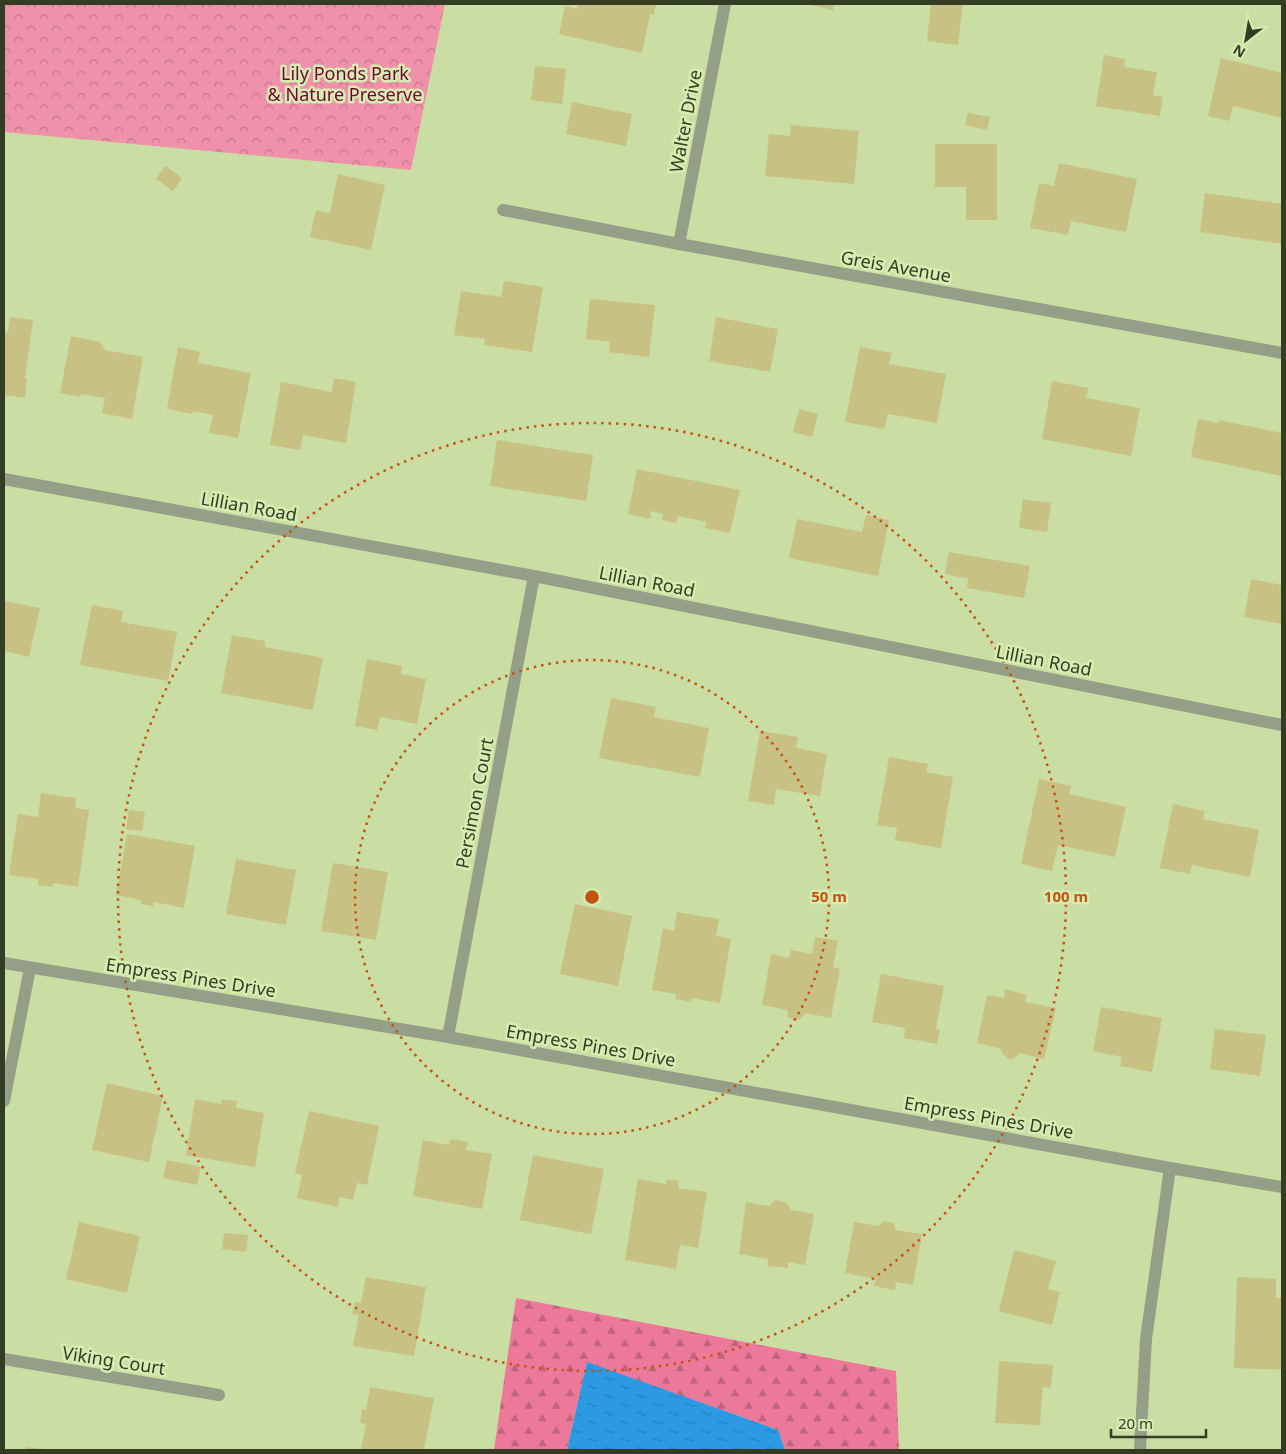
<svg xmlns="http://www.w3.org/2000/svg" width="1286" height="1454" font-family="'Noto Sans',sans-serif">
  <defs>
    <pattern id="forest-firs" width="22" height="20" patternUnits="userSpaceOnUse" patternTransform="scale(1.25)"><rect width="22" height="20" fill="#ec799a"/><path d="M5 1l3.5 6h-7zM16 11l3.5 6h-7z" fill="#c0647d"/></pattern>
    <pattern id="park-crowns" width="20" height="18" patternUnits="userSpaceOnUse" patternTransform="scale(1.25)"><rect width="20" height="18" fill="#ef91aa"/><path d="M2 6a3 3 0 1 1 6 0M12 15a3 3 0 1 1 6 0" fill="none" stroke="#c2788a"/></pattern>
    <pattern id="water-ripples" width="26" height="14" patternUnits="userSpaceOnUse" patternTransform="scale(1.25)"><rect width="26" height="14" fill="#2c9ae3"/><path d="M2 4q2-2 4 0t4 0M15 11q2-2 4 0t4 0" fill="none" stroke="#267fb8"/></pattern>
  </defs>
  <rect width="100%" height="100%" fill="#cadea4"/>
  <path fill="url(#forest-firs)" d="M 516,1298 L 896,1371 L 899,1450 L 785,1450 L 778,1430 L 587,1363 L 567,1450 L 494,1450 Z"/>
  <path fill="url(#park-crowns)" d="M 4,4 L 445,4 L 411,170 L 4,132 Z"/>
  <path fill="url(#water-ripples)" d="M 587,1362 L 778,1430 L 785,1450 L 567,1450 Z"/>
  <path fill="#c7c184" d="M 578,4 L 656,4 L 654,15 L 650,14 L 642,53 L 559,34 L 565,6 L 577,9 Z
    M 806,4 L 834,4 L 833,10 Z
    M 931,4 L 963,4 L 958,45 L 927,41 Z
    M 1104,55 L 1125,59 L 1124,67 L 1157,72 L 1153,95 L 1163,97 L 1160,116 L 1096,106 Z
    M 1221,58 L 1282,73 L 1282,118 L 1233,106 L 1229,121 L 1208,116 Z
    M 535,66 L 566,69 L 562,104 L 531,100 Z
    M 572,102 L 632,114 L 626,146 L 566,134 Z
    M 968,113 L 990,117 L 987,130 L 965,125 Z
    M 791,125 L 859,131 L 854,184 L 765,176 L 769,134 L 790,136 Z
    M 935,144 L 997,144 L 997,220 L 966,220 L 966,187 L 935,187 Z
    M 1059,163 L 1137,179 L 1126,232 L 1071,221 L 1068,235 L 1030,228 L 1039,183 L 1054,186 Z
    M 165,166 L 182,178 L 173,191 L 156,179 Z
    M 338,174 L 385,185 L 371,250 L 310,237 L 316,210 L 330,213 Z
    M 1205,193 L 1282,204 L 1282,244 L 1200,232 Z
    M 504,281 L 543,287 L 532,352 L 484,345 L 485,339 L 454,335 L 461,291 L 501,297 Z
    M 590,299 L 655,305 L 649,357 L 609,352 L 610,342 L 586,339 Z
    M 10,317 L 33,320 L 25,378 L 27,378 L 25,398 L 4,395 L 4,332 L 8,333 Z
    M 716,317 L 778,329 L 770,372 L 709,361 Z
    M 71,336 L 100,342 L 105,350 L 143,357 L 132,419 L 102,413 L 105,398 L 81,394 L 80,397 L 60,393 Z
    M 178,347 L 200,352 L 198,363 L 251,373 L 238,438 L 209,433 L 213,415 L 193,411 L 192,414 L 167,409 Z
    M 860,347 L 892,353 L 889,364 L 946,374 L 937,423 L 888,414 L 884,429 L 845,422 Z
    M 334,378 L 356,382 L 346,443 L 303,435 L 300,450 L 270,445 L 281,382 L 332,392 Z
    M 1052,381 L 1088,388 L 1086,398 L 1140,408 L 1131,456 L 1042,439 Z
    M 799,409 L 818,414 L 812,437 L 793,432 Z
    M 1198,419 L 1219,423 L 1219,420 L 1282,433 L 1281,476 L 1191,457 Z
    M 497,440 L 593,455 L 586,501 L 490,486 Z
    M 637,469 L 740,490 L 730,533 L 705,528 L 707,522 L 678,516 L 676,523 L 662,520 L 663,514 L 650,511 L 651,519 L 628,514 Z
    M 1023,499 L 1051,503 L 1047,532 L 1019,528 Z
    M 866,515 L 889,520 L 878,576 L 789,558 L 797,519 L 862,532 Z
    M 949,552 L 1030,566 L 1024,598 L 967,588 L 968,579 L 945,574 Z
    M 1251,579 L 1282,585 L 1282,624 L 1244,617 Z
    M 4,601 L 40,608 L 29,657 L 4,651 Z
    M 92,605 L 123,611 L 121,622 L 177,632 L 168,681 L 80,665 Z
    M 232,635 L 265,641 L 265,647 L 323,658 L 313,710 L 221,693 Z
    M 367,659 L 402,666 L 401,674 L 426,679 L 417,724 L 380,717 L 377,730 L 355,726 Z
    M 611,698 L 656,707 L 654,717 L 709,728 L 700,777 L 599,758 Z
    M 760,731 L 798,737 L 796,748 L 827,754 L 820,796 L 776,789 L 774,805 L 748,801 Z
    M 889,757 L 928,764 L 926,772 L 953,777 L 941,848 L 895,840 L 897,828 L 877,825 Z
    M 1039,779 L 1071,786 L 1069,794 L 1126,807 L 1115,857 L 1058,845 L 1052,871 L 1021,864 Z
    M 41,793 L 76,798 L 75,808 L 89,810 L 78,887 L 53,883 L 52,887 L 38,885 L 38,879 L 9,875 L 18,814 L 38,817 Z
    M 1173,804 L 1205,811 L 1203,819 L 1259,830 L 1250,877 L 1192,865 L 1190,874 L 1160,868 Z
    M 129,810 L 145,812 L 142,831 L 126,829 Z
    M 127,834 L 195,846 L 184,908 L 154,902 L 153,906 L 141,904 L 141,900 L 116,895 Z
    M 236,859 L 296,870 L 286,925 L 226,914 Z
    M 333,863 L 388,872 L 376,940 L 321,931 Z
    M 575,904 L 632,916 L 618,986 L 560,974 Z
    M 677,912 L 719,919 L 716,936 L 731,939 L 720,1003 L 692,998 L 691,1002 L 675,999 L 676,994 L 652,990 L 663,928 L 674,931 Z
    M 815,937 L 838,941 L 833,967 L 840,969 L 831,1018 L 806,1013 L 800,1019 L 796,1020 L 788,1017 L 787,1010 L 762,1005 L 771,954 L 789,958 L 791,950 L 812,954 Z
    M 881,974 L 944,986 L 936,1029 L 940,1029 L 937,1044 L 904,1038 L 905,1028 L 872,1022 Z
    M 1005,989 L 1027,995 L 1025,1002 L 1056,1008 L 1044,1059 L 1019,1053 L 1017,1056 L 1013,1059 L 1009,1059 L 1002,1053 L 1001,1049 L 977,1043 L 987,995 L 1004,998 Z
    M 1101,1007 L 1162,1018 L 1152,1072 L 1120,1066 L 1122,1057 L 1093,1051 Z
    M 1215,1029 L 1266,1035 L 1260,1076 L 1210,1069 Z
    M 107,1083 L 163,1096 L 149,1162 L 92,1150 Z
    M 195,1099 L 221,1104 L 222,1099 L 237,1101 L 236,1108 L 264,1113 L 255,1167 L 186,1155 Z
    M 309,1111 L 379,1126 L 367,1185 L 357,1183 L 353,1200 L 339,1197 L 338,1207 L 297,1198 L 302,1175 L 295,1173 Z
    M 451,1139 L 468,1142 L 466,1150 L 492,1154 L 482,1209 L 413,1196 L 423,1140 L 449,1145 Z
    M 533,1155 L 604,1169 L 591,1234 L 520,1220 Z
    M 167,1160 L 201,1167 L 197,1185 L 163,1178 Z
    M 638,1179 L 666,1184 L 667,1179 L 679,1181 L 678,1188 L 707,1192 L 698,1248 L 680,1245 L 676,1269 L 625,1260 Z
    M 777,1200 L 787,1203 L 791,1210 L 814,1214 L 805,1265 L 788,1262 L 788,1268 L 768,1266 L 768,1259 L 739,1254 L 746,1202 L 770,1206 L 773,1201 Z
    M 883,1221 L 893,1223 L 896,1230 L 922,1234 L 913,1285 L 896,1282 L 895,1290 L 874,1286 L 876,1279 L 845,1273 L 854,1222 L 879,1226 Z
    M 79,1222 L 140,1236 L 127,1293 L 66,1279 Z
    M 224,1233 L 248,1235 L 246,1252 L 222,1249 Z
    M 1014,1250 L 1056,1261 L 1048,1289 L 1060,1292 L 1052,1325 L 999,1311 Z
    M 366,1277 L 426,1287 L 414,1356 L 353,1346 L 359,1315 L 352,1314 L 355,1302 L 361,1303 Z
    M 1237,1277 L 1276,1279 L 1276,1298 L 1282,1298 L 1282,1370 L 1234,1368 Z
    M 999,1361 L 1053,1365 L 1051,1388 L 1043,1387 L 1040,1425 L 995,1423 Z
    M 370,1387 L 434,1398 L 424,1450 L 361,1450 L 366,1424 L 360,1423 L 362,1409 L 366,1410 Z
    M 27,1447 L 44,1449 L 43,1450 L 26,1450 Z"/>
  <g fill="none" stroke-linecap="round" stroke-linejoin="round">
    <path stroke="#959e86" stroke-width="12" d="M 503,210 L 679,244 L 1282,353
      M 679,244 L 725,4
      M 4,479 L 534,576 L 1282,725
      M 4,963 L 448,1037 L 1170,1168 L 1282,1187
      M 448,1037 L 534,576
      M 4,1101 L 30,968
      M 4,1359 L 219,1395
      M 1140,1450 L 1146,1339 L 1170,1168"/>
  </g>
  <g fill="none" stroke="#c45311" stroke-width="2.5" stroke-dasharray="2.5 5">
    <circle cx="592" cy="897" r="237"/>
    <circle cx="592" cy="897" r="474"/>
  </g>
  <g text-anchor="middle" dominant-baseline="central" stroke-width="5" stroke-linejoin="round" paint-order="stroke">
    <g font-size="18" fill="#720535" stroke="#d7ecb1">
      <text x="345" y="73">Lily Ponds Park<tspan x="345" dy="21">&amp; Nature Preserve</tspan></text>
    </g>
    <g font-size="18" fill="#343c24" stroke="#d7ecb1">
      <text transform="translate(685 121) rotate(-79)">Walter Drive</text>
      <text transform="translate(896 266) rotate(10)">Greis Avenue</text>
      <text transform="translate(249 506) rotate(10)">Lillian Road</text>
      <text transform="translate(647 581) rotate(11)">Lillian Road</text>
      <text transform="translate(1044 660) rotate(11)">Lillian Road</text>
      <text transform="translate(474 803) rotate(-79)">Persimon Court</text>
      <text transform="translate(191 977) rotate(9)">Empress Pines Drive</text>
      <text transform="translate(591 1045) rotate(10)">Empress Pines Drive</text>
      <text transform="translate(989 1117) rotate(10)">Empress Pines Drive</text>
      <text transform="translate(114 1360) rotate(9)">Viking Court</text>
    </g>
  </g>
  <circle cx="592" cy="897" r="8" fill="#c45311" stroke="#d7ecb1" stroke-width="2.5"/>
  <g font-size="15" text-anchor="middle" font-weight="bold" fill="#c45311" stroke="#d7ecb1" stroke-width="5" stroke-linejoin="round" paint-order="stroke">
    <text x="829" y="902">50 m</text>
    <text x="1066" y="902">100 m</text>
  </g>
  <rect width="1286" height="1454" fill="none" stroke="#343c24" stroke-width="10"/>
  <g transform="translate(1246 40) rotate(211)" stroke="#d7ecb1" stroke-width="4" paint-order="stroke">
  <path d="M0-4L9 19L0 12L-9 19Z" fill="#343c24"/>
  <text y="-8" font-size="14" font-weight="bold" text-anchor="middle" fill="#343c24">N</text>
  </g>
  <path d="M1111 1429v8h95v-8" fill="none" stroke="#343c24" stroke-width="2.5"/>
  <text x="1118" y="1429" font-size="15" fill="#343c24" stroke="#d7ecb1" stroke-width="4" paint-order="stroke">20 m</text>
</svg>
